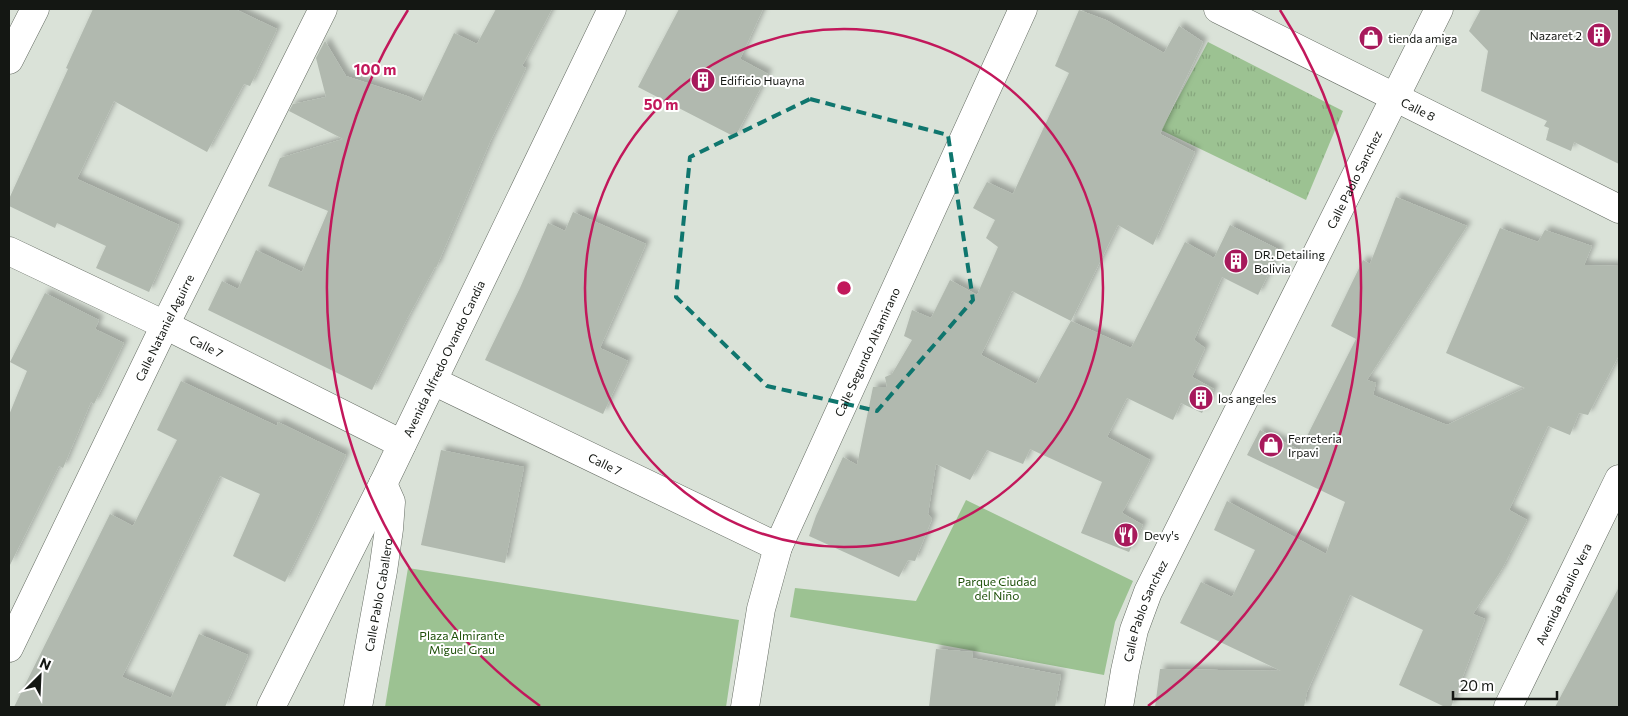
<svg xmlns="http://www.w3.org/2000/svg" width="1628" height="716" font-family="Commissioner,sans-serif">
  <defs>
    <pattern id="grass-tufts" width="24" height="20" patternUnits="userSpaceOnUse" patternTransform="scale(1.25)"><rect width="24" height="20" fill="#9cc292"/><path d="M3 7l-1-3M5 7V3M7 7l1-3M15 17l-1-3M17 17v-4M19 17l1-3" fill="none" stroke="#86a67d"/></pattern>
    <filter id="shadow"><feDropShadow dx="4.5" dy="-4.5" stdDeviation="2.5" flood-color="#0004"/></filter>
  </defs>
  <rect width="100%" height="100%" fill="#dae2d8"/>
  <path fill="url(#grass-tufts)" d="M 1208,42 L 1343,111 L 1306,200 L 1161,130 Z"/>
  <path fill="#9cc292" d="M 966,500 L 1133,581 L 1115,622 L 1104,675 L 790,617 L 795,588 L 916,601 Z
    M 408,568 L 739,620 L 726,707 L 385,707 Z"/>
  <path fill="#b1b9af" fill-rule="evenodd" filter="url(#shadow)" d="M 93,9 L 235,9 L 277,29 L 250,86 L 244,84 L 207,152 L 114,101 L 77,179 L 179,225 L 149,292 L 96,268 L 106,246 L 57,223 L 55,228 L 9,206 L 9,199 L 68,69 L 66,68 Z
    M 496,9 L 552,9 L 522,66 L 526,68 L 490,142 L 436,268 L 435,267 L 406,321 L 372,390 L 208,310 L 222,281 L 238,289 L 256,250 L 302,272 L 328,211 L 268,186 L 280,158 L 343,139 L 289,111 L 293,104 L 326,97 L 316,58 L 325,41 L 346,76 L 407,96 L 421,102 L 454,33 L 477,44 Z
    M 679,9 L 763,9 L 740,59 L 768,74 L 735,137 L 638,87 Z
    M 1481,9 L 1619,9 L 1619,164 L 1574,142 L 1571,151 L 1546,140 L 1549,128 L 1544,126 L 1547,121 L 1481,91 L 1488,51 L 1469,31 Z
    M 1079,10 L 1106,20 L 1164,53 L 1179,26 L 1203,42 L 1160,134 L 1195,152 L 1153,245 L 1118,225 L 1071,321 L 1131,348 L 1185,242 L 1214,258 L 1230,225 L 1280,250 L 1258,295 L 1222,277 L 1194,340 L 1205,348 L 1192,377 L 1214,389 L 1202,413 L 1181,403 L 1173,420 L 1127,398 L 1107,437 L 1150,460 L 1122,513 L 1143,525 L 1129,552 L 1081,533 L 1102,482 L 1030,449 L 1023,464 L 987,450 L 970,480 L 936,464 L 928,514 L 932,519 L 915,561 L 908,560 L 899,577 L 809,536 L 816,516 L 843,457 L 857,465 L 873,387 L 887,387 L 885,377 L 892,374 L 912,340 L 904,336 L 912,310 L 931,318 L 950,280 L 977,295 L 998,247 L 986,238 L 995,220 L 973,208 L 987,182 L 1013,194 L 1069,73 L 1055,66 ZM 1012,291 L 1071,321 L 1036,384 L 981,355 Z
    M 1396,197 L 1467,226 L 1367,380 L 1376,383 L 1373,395 L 1447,425 L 1525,388 L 1446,353 L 1500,228 L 1538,242 L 1545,230 L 1592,246 L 1584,265 L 1619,266 L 1619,355 L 1588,415 L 1579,413 L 1570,435 L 1548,426 L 1509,510 L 1527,520 L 1502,569 L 1473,614 L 1485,619 L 1451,707 L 1445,707 L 1399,685 L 1423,630 L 1350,595 L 1307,692 L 1304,707 L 1155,707 L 1160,669 L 1281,671 L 1180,623 L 1201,582 L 1232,597 L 1255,550 L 1214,530 L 1227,501 L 1326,554 L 1345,502 L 1247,455 L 1260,430 L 1300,450 L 1356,339 L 1331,326 L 1363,260 L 1370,264 Z
    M 573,212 L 646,244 L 600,348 L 628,361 L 603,414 L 485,360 L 520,288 L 548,223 L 565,231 Z
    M 45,293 L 99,320 L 95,329 L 124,343 L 94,404 L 91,402 L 63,468 L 59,466 L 9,567 L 9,415 L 27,371 L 10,362 Z
    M 181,381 L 277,426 L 278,422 L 346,455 L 312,528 L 285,582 L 233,556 L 260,494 L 220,476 L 122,677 L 171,698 L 199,634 L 248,655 L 225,707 L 14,707 L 110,514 L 133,526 L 177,440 L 157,430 Z
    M 441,450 L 524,467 L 505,563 L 421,545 Z
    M 1619,587 L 1619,707 L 1555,707 Z
    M 936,649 L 973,652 L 972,658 L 1061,675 L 1055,707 L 929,707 Z"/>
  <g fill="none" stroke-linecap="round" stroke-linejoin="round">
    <defs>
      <g id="street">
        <path id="s1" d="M 1218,9 L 1619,209"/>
        <path d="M 9,60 L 35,9"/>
        <path id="s2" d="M 9,251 L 165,325 L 402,444"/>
        <path id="s3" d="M 433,381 L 778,547"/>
        <path id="s4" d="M 9,648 L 165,325 L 323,9"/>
        <path id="s5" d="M 358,707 L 383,571 L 389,529 L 391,502 L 383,484"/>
        <path id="s6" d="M 745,707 L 761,609 L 778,547 L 1023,9"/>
      </g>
      <g id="secondary">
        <path id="s7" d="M 271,707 L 383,484 L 612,9"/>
        <path id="s8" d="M 1119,707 L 1125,671 L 1134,630 L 1148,592 L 1439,9"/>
        <path id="s9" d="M 1508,707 L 1619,479"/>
      </g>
    </defs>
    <use href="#street" stroke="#646b62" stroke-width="29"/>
    <use href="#secondary" stroke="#646b62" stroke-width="29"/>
    <use href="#street" stroke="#fff" stroke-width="28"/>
    <use href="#secondary" stroke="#fff" stroke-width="28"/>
  </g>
  <path fill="none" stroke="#0f766e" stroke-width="4" stroke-dasharray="10 6" stroke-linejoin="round" d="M 810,99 L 948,135 L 973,300 L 877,411 L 767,386 L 676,297 L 690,157 Z"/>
  <g fill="none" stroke="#c2185b" stroke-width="2.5">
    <circle cx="844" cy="288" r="259"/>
    <path d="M540 706A517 517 0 0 1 408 10M1280 10A517 517 0 0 1 1148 706"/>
  </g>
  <defs>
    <symbol id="building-disc" viewBox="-11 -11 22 22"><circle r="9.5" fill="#a7195b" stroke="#fff"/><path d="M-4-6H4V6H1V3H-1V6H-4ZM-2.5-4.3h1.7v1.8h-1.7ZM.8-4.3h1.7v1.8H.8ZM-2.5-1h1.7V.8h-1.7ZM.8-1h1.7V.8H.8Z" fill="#fff"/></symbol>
    <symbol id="shop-disc" viewBox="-11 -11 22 22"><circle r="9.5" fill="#a7195b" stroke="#fff"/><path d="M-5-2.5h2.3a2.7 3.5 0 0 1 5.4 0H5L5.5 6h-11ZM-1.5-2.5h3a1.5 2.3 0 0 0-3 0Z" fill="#fff"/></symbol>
    <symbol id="restaurant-disc" viewBox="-11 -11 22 22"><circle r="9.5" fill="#a7195b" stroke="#fff"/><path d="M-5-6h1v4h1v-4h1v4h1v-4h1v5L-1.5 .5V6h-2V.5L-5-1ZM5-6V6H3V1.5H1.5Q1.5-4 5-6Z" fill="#fff"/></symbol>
  </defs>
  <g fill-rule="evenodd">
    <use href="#building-disc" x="1585" y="21" width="28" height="28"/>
    <use href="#shop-disc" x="1357" y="24" width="28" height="28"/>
    <use href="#building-disc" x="689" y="66" width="28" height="28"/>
    <use href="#building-disc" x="1222" y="247" width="28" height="28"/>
    <use href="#building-disc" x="1187" y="384" width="28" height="28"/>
    <use href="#shop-disc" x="1257" y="431" width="28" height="28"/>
    <use href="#restaurant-disc" x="1112" y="521" width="28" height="28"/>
  </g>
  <g text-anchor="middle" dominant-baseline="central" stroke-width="4" stroke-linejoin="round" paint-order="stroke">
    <g font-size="12" fill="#141713" stroke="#fff" text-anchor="start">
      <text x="1582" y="35" text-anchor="end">Nazaret 2</text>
      <text x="1388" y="38">tienda amiga</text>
      <text x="720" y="80">Edificio Huayna</text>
      <text x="1254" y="254">DR. Detailing<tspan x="1254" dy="14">Bolivia</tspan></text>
      <text x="1218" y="398">los angeles</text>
      <text x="1288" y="438">Ferreteria<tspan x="1288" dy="14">Irpavi</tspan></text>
      <text x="1144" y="535">Devy's</text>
    </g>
    <g font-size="12" fill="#141713" stroke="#fff">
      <text stroke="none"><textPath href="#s1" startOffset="224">Calle 8</textPath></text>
      <text stroke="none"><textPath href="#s8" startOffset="580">Calle Pablo Sanchez</textPath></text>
      <text stroke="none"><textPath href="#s4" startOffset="356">Calle Nataniel Aguirre</textPath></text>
      <text stroke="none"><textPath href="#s2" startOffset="219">Calle 7</textPath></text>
      <text stroke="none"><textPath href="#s6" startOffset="378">Calle Segundo Altamirano</textPath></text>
      <text stroke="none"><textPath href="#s7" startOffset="389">Avenida Alfredo Ovando Candia</textPath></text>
      <text stroke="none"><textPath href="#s3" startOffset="191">Calle 7</textPath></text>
      <text stroke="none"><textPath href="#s9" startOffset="126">Avenida Braulio Vera</textPath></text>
      <text stroke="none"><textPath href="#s5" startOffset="114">Calle Pablo Caballero</textPath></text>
      <text stroke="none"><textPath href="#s8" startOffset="100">Calle Pablo Sanchez</textPath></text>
    </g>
    <g font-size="12" fill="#1d4f08" stroke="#fff">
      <text x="997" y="581">Parque Ciudad<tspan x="997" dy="14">del Niño</tspan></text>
      <text x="462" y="635">Plaza Almirante<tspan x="462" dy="14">Miguel Grau</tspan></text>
    </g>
  </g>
  <circle cx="844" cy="288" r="8" fill="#c2185b" stroke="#fff" stroke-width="2.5"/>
  <g font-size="15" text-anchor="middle" font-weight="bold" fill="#c2185b" stroke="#fff" stroke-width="4" stroke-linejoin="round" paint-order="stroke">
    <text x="375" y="75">100 m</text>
    <text x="661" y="110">50 m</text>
  </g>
  <rect width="1628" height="716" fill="none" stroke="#141713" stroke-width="20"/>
  <g transform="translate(40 676) rotate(24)" stroke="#ffffff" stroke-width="4" paint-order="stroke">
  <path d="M0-4L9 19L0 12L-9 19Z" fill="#141713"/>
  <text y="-8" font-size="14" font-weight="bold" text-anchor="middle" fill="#141713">N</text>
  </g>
  <path d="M1453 691v8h104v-8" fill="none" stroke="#141713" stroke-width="2.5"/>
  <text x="1460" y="691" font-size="15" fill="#141713" stroke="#ffffff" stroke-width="4" paint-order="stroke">20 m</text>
</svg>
